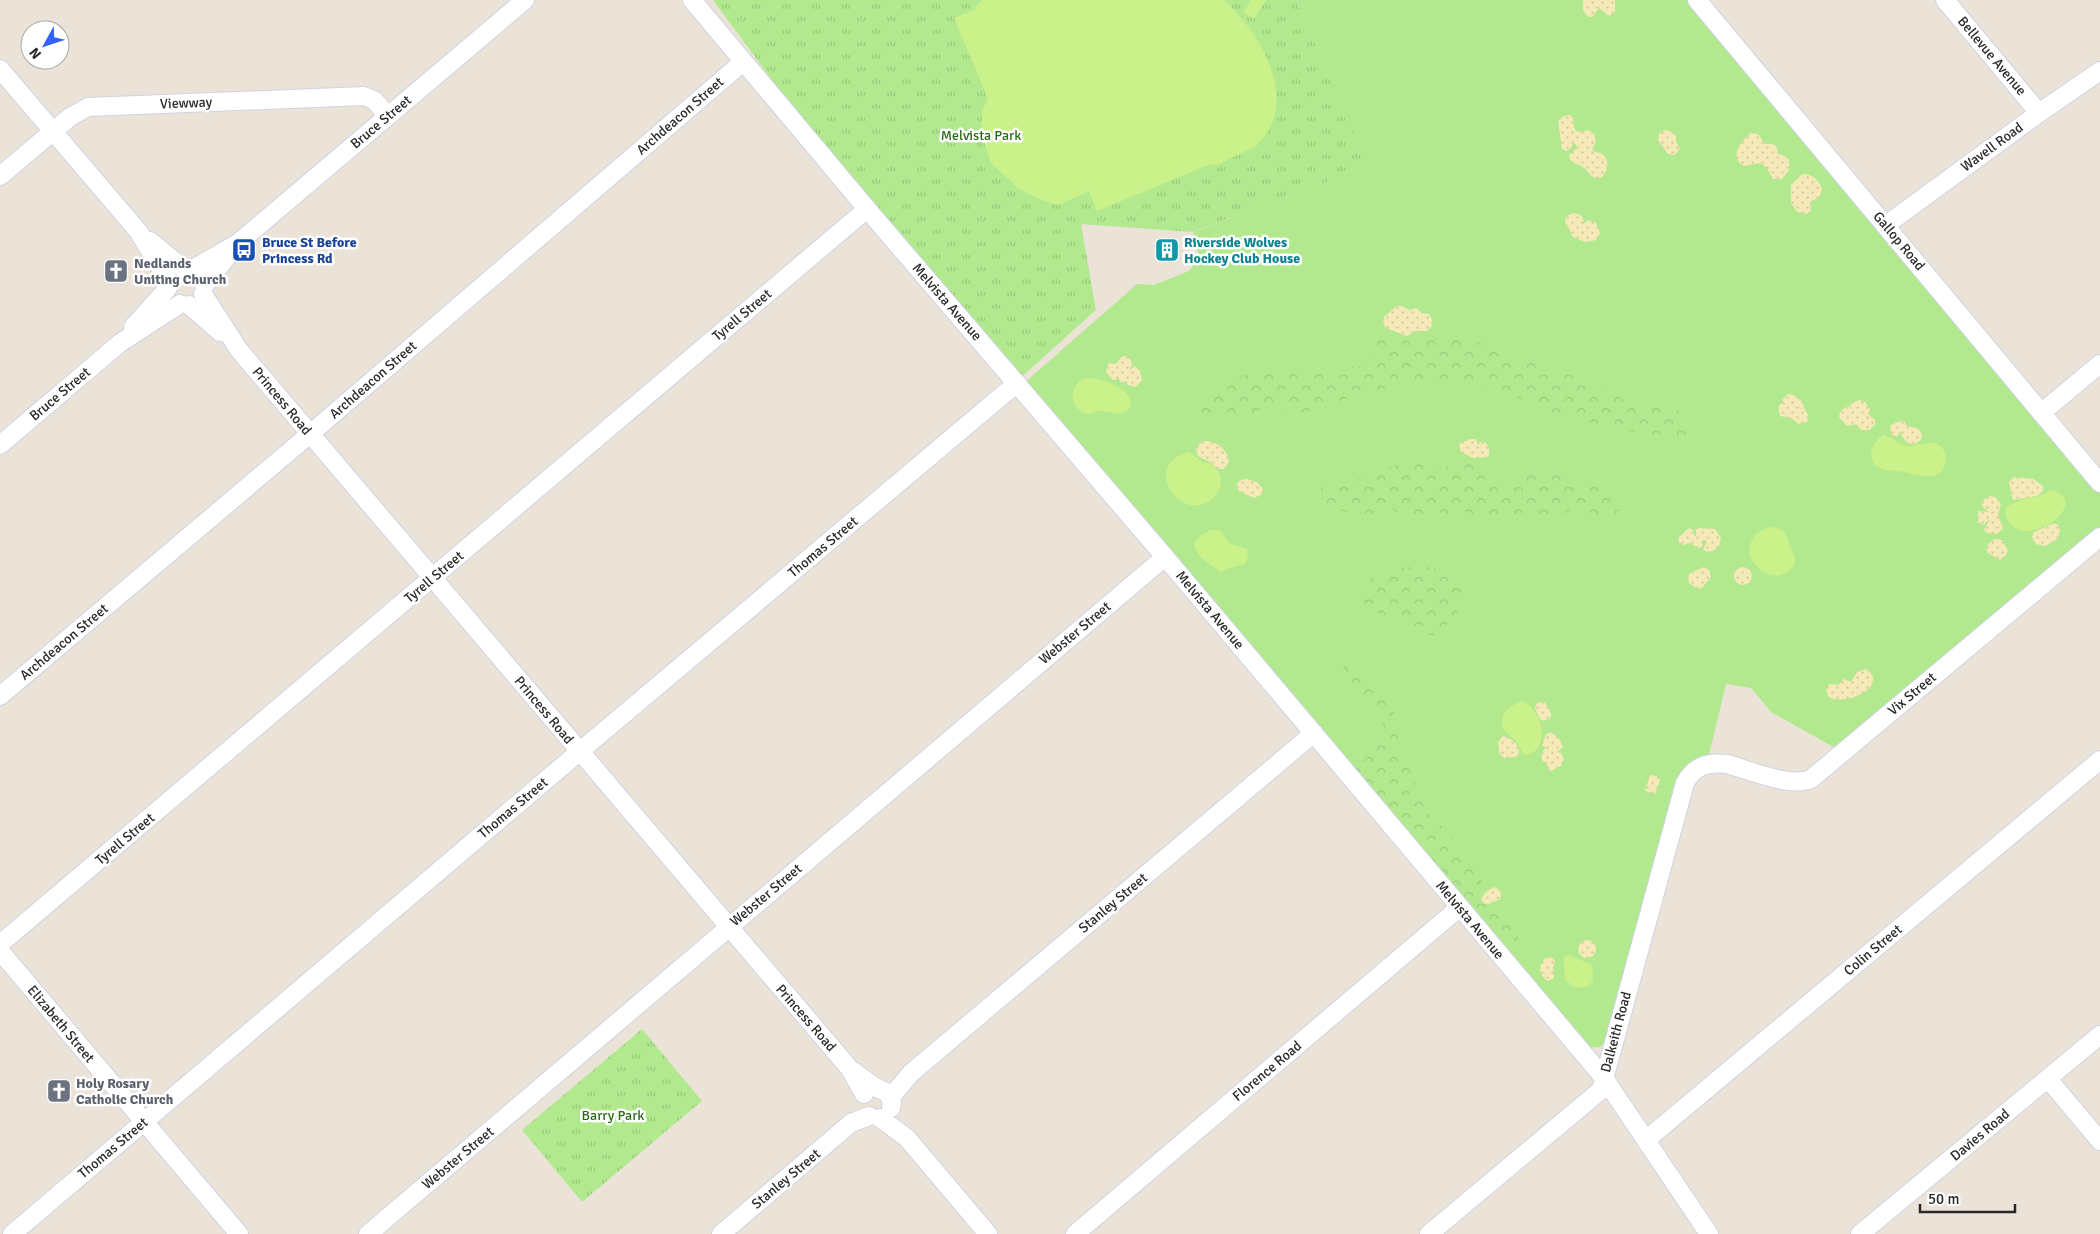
<svg xmlns="http://www.w3.org/2000/svg" width="2100" height="1234" font-family="Signika,sans-serif">
  <defs>
    <pattern id="forest-crowns" width="20" height="18" patternUnits="userSpaceOnUse" patternTransform="scale(1.25)"><rect width="20" height="18" fill="#b2e98f"/><path d="M2 6a3 3 0 1 1 6 0M12 15a3 3 0 1 1 6 0" fill="none" stroke="#99c87b"/></pattern>
    <pattern id="sand-dots" width="8" height="8" patternUnits="userSpaceOnUse" patternTransform="scale(1.25)"><rect width="8" height="8" fill="#f5e9b8"/><path d="M2 2h.1M6 6h.1" fill="none" stroke="#d2c89e" stroke-width="1.8" stroke-linecap="round"/></pattern>
    <pattern id="park-tufts" width="24" height="20" patternUnits="userSpaceOnUse" patternTransform="scale(1.25)"><rect width="24" height="20" fill="#b2e98f"/><path d="M3 7l-1-3M5 7V3M7 7l1-3M15 17l-1-3M17 17v-4M19 17l1-3" fill="none" stroke="#99c87b"/></pattern>
  </defs>
  <rect width="100%" height="100%" fill="#ece3d8"/>
  <path fill="#b2e98f" d="M 1296,0 L 1693,0 L 2100,487 L 2100,533 L 1837,749 L 1771,712 L 1751,688 L 1726,684 L 1707,763 L 1692,770 L 1606,1041 L 1600,1047 L 1586,1048 L 1023,384 L 1137,284 L 1154,285 L 1189,271 L 1199,258 L 1193,232 L 1367,166 Z"/>
  <path fill="url(#forest-crowns)" d="M 1379,335 L 1446,335 L 1483,343 L 1507,356 L 1522,356 L 1572,375 L 1637,406 L 1675,408 L 1684,414 L 1689,425 L 1690,438 L 1682,442 L 1595,424 L 1553,413 L 1495,388 L 1468,383 L 1415,384 L 1380,389 L 1356,398 L 1319,405 L 1302,416 L 1279,407 L 1264,408 L 1249,416 L 1210,419 L 1201,416 L 1199,405 L 1218,388 L 1252,372 L 1282,368 L 1308,372 L 1372,364 L 1374,360 L 1369,343 L 1372,339 Z
    M 1411,460 C 1417,462 1423,466 1429,467 C 1440,470 1449,465 1459,463 C 1479,458 1491,469 1504,481 L 1512,480 L 1520,476 L 1552,473 L 1613,490 L 1622,500 L 1622,507 L 1617,513 L 1608,515 L 1598,516 L 1579,507 L 1573,508 L 1553,521 L 1545,522 L 1536,520 L 1524,513 L 1478,518 L 1470,513 L 1462,512 L 1454,515 L 1435,512 L 1417,518 L 1409,518 L 1387,507 C 1372,514 1372,519 1357,509 L 1347,512 L 1333,511 L 1319,498 L 1319,490 L 1323,483 L 1333,480 L 1355,480 L 1364,477 L 1376,467 L 1395,466 L 1402,461 Z
    M 1423,566 L 1452,572 L 1464,587 C 1460,614 1455,620 1433,635 L 1407,632 L 1396,618 C 1376,614 1357,608 1363,583 L 1379,572 L 1388,569 Z
    M 1347,664 L 1354,664 L 1370,678 L 1389,700 L 1397,722 L 1402,753 L 1431,817 L 1449,832 L 1460,853 L 1475,864 L 1481,873 L 1484,889 L 1478,899 L 1480,904 L 1497,905 L 1502,909 L 1504,917 L 1518,934 L 1518,945 L 1511,947 L 1504,946 L 1354,767 L 1355,757 C 1359,754 1364,756 1369,753 C 1414,717 1342,705 1340,671 Z"/>
  <path fill="url(#sand-dots)" d="M 1583,0 L 1615,0 L 1615,12 L 1609,16 L 1599,8 L 1592,17 L 1588,17 L 1583,10 Z
    M 1570,115 L 1573,118 L 1574,127 L 1576,131 L 1581,132 L 1588,130 L 1594,134 L 1596,141 L 1592,150 C 1595,152 1597,152 1600,153 C 1611,158 1608,172 1601,178 L 1593,177 C 1589,175 1588,171 1584,168 C 1578,162 1571,166 1569,155 L 1577,148 L 1576,144 L 1573,143 L 1571,148 L 1567,151 L 1562,149 L 1558,121 L 1564,116 Z
    M 1664,130 L 1670,131 L 1676,136 L 1676,142 L 1680,148 L 1675,155 L 1668,154 L 1658,140 L 1659,134 Z
    M 1752,132 L 1759,135 L 1765,144 L 1773,144 L 1777,147 L 1778,154 L 1783,155 L 1789,159 L 1789,170 L 1782,179 L 1773,179 L 1766,167 L 1760,163 L 1744,166 C 1728,157 1741,140 1752,132 Z
    M 1802,174 C 1812,173 1819,180 1822,189 L 1819,197 L 1810,202 L 1811,210 L 1807,214 L 1797,212 L 1791,203 L 1791,185 Z
    M 1572,213 C 1578,213 1582,215 1584,221 L 1582,225 L 1588,220 L 1596,223 L 1600,233 L 1596,240 L 1586,242 L 1573,237 L 1565,221 L 1566,217 Z
    M 1397,306 L 1402,306 L 1409,310 L 1416,308 L 1422,313 L 1429,314 L 1432,320 L 1432,326 L 1427,331 L 1415,331 L 1407,336 L 1386,328 L 1383,323 L 1384,317 Z
    M 1127,356 L 1133,363 L 1129,370 L 1135,366 L 1140,371 L 1142,380 L 1136,387 L 1128,385 L 1127,381 L 1121,383 L 1118,377 L 1116,380 L 1113,380 L 1106,372 L 1107,366 L 1109,363 L 1116,364 L 1121,357 Z
    M 1788,394 C 1794,394 1803,400 1804,407 L 1800,409 L 1804,408 L 1809,417 L 1807,422 L 1799,424 L 1791,418 L 1780,416 L 1778,407 L 1781,403 L 1786,405 L 1782,400 Z
    M 1859,400 L 1865,402 L 1870,409 L 1868,414 L 1875,420 L 1875,424 L 1870,430 L 1861,430 L 1856,424 L 1847,426 L 1839,417 L 1840,412 L 1848,405 L 1852,410 L 1850,404 Z
    M 1904,421 L 1907,426 C 1915,428 1922,427 1922,438 C 1913,450 1903,442 1900,431 L 1897,437 L 1891,434 L 1890,426 L 1897,422 Z
    M 1470,439 L 1476,439 L 1478,445 L 1482,441 C 1489,443 1491,450 1488,457 L 1473,458 L 1461,452 L 1459,444 Z
    M 1203,441 C 1216,440 1228,449 1229,462 L 1224,469 L 1218,469 L 1210,462 L 1198,456 L 1196,448 Z
    M 2014,477 L 2033,479 L 2043,486 L 2043,491 L 2037,496 L 2013,500 L 2009,482 Z
    M 1246,479 L 1257,482 L 1263,489 L 1261,495 L 1254,498 L 1239,491 C 1234,485 1239,479 1246,479 Z
    M 1989,496 L 1995,497 L 2001,504 L 1998,515 L 2003,528 L 1997,534 L 1987,533 L 1984,530 L 1990,519 L 1983,525 L 1978,522 L 1978,511 L 1989,512 L 1982,506 L 1981,502 Z
    M 2054,523 L 2058,525 L 2060,530 L 2058,539 L 2045,546 L 2036,544 L 2032,537 L 2034,532 Z
    M 1698,528 L 1715,529 L 1721,538 L 1719,546 C 1715,551 1708,554 1703,549 L 1707,542 L 1705,540 L 1703,540 L 1703,545 L 1700,548 L 1689,543 L 1683,545 L 1679,542 L 1678,538 L 1689,528 L 1693,530 L 1694,535 L 1696,536 L 1696,530 Z
    M 1995,539 L 2002,540 L 2008,550 L 2006,555 L 2000,560 L 1988,553 L 1986,549 L 1988,544 Z
    M1734 576a9 9 0 1 1 18 0a9 9 0 1 1-18 0Z
    M 1704,567 L 1709,570 L 1711,577 L 1702,588 L 1698,589 L 1689,583 L 1688,577 L 1690,573 Z
    M 1866,669 C 1892,687 1841,708 1828,696 L 1826,689 L 1829,684 L 1838,685 L 1844,679 L 1851,682 L 1857,672 Z
    M 1540,702 L 1545,702 L 1551,713 L 1551,717 L 1544,721 L 1540,719 L 1535,708 L 1536,704 Z
    M 1552,732 L 1560,740 L 1563,747 L 1557,752 L 1561,753 L 1564,759 L 1561,766 L 1551,771 L 1547,768 L 1547,762 L 1543,762 C 1540,757 1542,751 1546,748 L 1542,745 L 1546,734 Z
    M 1503,736 C 1512,737 1519,745 1519,753 L 1516,757 L 1504,758 L 1499,753 L 1498,742 Z
    M 1650,775 L 1657,776 L 1660,780 L 1655,794 L 1645,791 Z
    M 1496,887 L 1501,893 L 1500,899 L 1489,904 L 1482,903 C 1480,895 1488,889 1496,887 Z
    M1578 949a9 9 0 1 1 18 0a9 9 0 1 1-18 0Z
    M 1547,957 L 1553,958 L 1555,962 L 1553,968 L 1554,978 L 1548,981 C 1538,975 1538,964 1547,957 Z"/>
  <path fill="url(#park-tufts)" d="M 713,0 L 1296,0 L 1368,166 L 1192,232 L 1081,224 L 1096,310 L 1017,381 L 867,209 Z
    M 642,1029 L 702,1101 L 582,1202 L 522,1130 Z"/>
  <path fill="#caf18a" d="M 982,0 L 1224,0 C 1255,29 1287,77 1273,121 C 1270,129 1264,139 1257,143 L 1258,145 L 1217,165 L 1211,164 L 1097,211 L 1089,191 L 1058,205 L 1039,199 L 1018,188 L 991,163 L 981,134 L 982,111 L 988,99 L 954,18 L 976,9 L 976,6 Z
    M 1251,0 L 1266,0 L 1254,19 L 1243,12 Z
    M 1088,378 C 1102,378 1126,387 1131,400 C 1130,423 1109,409 1098,411 C 1094,412 1091,414 1086,414 C 1068,407 1068,382 1088,378 Z
    M 1884,435 C 1892,437 1898,444 1906,446 C 1920,448 1938,433 1946,455 C 1945,486 1921,475 1903,472 C 1894,470 1884,472 1877,466 C 1865,458 1873,440 1884,435 Z
    M 1188,452 C 1194,454 1196,458 1201,461 C 1204,463 1208,462 1212,465 C 1225,474 1223,491 1211,500 C 1179,523 1141,465 1188,452 Z
    M 2050,490 L 2060,493 L 2066,501 C 2066,518 2040,532 2024,531 C 2013,530 2001,517 2007,506 L 2026,498 L 2038,497 Z
    M 1770,527 C 1784,527 1787,535 1790,547 C 1793,554 1797,558 1794,566 C 1778,585 1757,573 1749,554 C 1749,539 1757,530 1770,527 Z
    M 1211,530 L 1220,530 L 1229,543 L 1247,549 L 1248,559 L 1245,564 L 1232,567 L 1221,572 C 1206,561 1176,545 1211,530 Z
    M 1522,701 C 1541,707 1552,747 1528,755 C 1520,753 1520,746 1516,741 C 1512,736 1507,734 1504,730 C 1496,716 1510,705 1522,701 Z
    M 1569,955 C 1573,956 1576,959 1580,960 C 1596,966 1592,963 1593,981 L 1586,987 L 1576,988 L 1565,980 L 1564,958 Z"/>
  <g fill="none" stroke-linecap="round" stroke-linejoin="round">
    <defs>
      <path id="minor" d="M 692,0 L 867,209 L 1165,557 L 1604,1078 L 1709,1234
        M 1697,0 L 2100,483
        M 1945,0 L 2039,113
        M 0,69 L 138,231 L 169,282
        M 0,176 L 70,117 L 88,107 L 364,96 L 374,100 L 388,116
        M 1886,225 L 2039,113 L 2100,71
        M 150,241 L 184,269
        M 191,270 L 238,243 L 525,0
        M 204,286 L 231,252
        M 203,294 L 239,350 L 850,1069 L 864,1094
        M 189,305 L 220,332
        M 133,327 L 168,288
        M 2041,413 L 2100,364
        M 0,445 L 120,343 L 180,304
        M 0,696 L 310,434 L 743,62
        M 0,944 L 867,209
        M 0,951 L 239,1234
        M 853,1071 L 875,1087 L 888,1093 L 892,1102 L 891,1108
        M 2048,1079 L 2100,1141
        M 891,1097 L 911,1073 L 1314,733
        M 880,1118 L 907,1138 L 988,1234
        M 1646,1140 L 2100,760
        M 12,1234 L 579,752 L 1017,383
        M 368,1234 L 1165,557
        M 721,1234 L 851,1123 L 869,1116
        M 1075,1234 L 1460,907
        M 1429,1234 L 1601,1090 L 1685,783 C 1695,765 1708,762 1727,764 C 1749,770 1790,788 1811,779 L 2100,537
        M 1860,1234 L 2100,1035"/>
    </defs>
    <use href="#minor" stroke="#ced3e3" stroke-width="20"/>
    <use href="#minor" stroke="#fff" stroke-width="18"/>
  </g>
  <defs>
    <symbol id="bus-square" viewBox="-11 -11 22 22"><rect x="-9" y="-9" width="18" height="18" rx="4" fill="#1a4fb4" stroke="#fff"/><path d="M-5-6H5V4H4V6H2V4H-2V6H-4V4H-5ZM-3.5-4V0h7V-4ZM-3.5 1.2v1.5H-2V1.2ZM2 1.2v1.5H3.5V1.2Z" fill="#fff"/></symbol>
    <symbol id="building-square" viewBox="-11 -11 22 22"><rect x="-9" y="-9" width="18" height="18" rx="4" fill="#0f9aa8" stroke="#fff"/><path d="M-4-6H4V6H1V3H-1V6H-4ZM-2.5-4.3h1.7v1.8h-1.7ZM.8-4.3h1.7v1.8H.8ZM-2.5-1h1.7V.8h-1.7ZM.8-1h1.7V.8H.8Z" fill="#fff"/></symbol>
    <symbol id="church-square" viewBox="-11 -11 22 22"><rect x="-9" y="-9" width="18" height="18" rx="4" fill="#6b7280" stroke="#fff"/><path d="M-1.2-6h2.4v3.5h3.3v2.4h-3.3V6h-2.4V-.1h-3.3v-2.4h3.3Z" fill="#fff"/></symbol>
  </defs>
  <g fill-rule="evenodd">
    <use href="#bus-square" x="230" y="236" width="28" height="28"/>
    <use href="#building-square" x="1153" y="236" width="28" height="28"/>
    <use href="#church-square" x="102" y="257" width="28" height="28"/>
    <use href="#church-square" x="45" y="1077" width="28" height="28"/>
  </g>
  <g text-anchor="middle" dominant-baseline="central" stroke-width="5" stroke-linejoin="round" paint-order="stroke">
    <g font-size="14" fill="#282828" stroke="#fff">
      <text transform="translate(1992 56) rotate(50)">Bellevue Avenue</text>
      <text transform="translate(186 103) rotate(-2)">Viewway</text>
      <text transform="translate(680 116) rotate(-41)">Archdeacon Street</text>
      <text transform="translate(381 122) rotate(-40)">Bruce Street</text>
      <text transform="translate(1992 147) rotate(-36)">Wavell Road</text>
      <text transform="translate(1899 241) rotate(50)">Gallop Road</text>
      <text transform="translate(947 302) rotate(49)">Melvista Avenue</text>
      <text transform="translate(742 315) rotate(-40)">Tyrell Street</text>
      <text transform="translate(373 380) rotate(-41)">Archdeacon Street</text>
      <text transform="translate(60 394) rotate(-40)">Bruce Street</text>
      <text transform="translate(282 401) rotate(50)">Princess Road</text>
      <text transform="translate(823 547) rotate(-40)">Thomas Street</text>
      <text transform="translate(434 577) rotate(-40)">Tyrell Street</text>
      <text transform="translate(1210 610) rotate(50)">Melvista Avenue</text>
      <text transform="translate(1075 633) rotate(-40)">Webster Street</text>
      <text transform="translate(64 642) rotate(-40)">Archdeacon Street</text>
      <text transform="translate(1912 694) rotate(-40)">Vix Street</text>
      <text transform="translate(544 710) rotate(50)">Princess Road</text>
      <text transform="translate(513 808) rotate(-40)">Thomas Street</text>
      <text transform="translate(125 839) rotate(-40)">Tyrell Street</text>
      <text transform="translate(766 895) rotate(-40)">Webster Street</text>
      <text transform="translate(1113 903) rotate(-40)">Stanley Street</text>
      <text transform="translate(1470 920) rotate(50)">Melvista Avenue</text>
      <text transform="translate(1873 950) rotate(-40)">Colin Street</text>
      <text transform="translate(806 1018) rotate(49)">Princess Road</text>
      <text transform="translate(61 1024) rotate(50)">Elizabeth Street</text>
      <text transform="translate(1616 1032) rotate(-75)">Dalkeith Road</text>
      <text transform="translate(1267 1071) rotate(-40)">Florence Road</text>
      <text transform="translate(1980 1135) rotate(-40)">Davies Road</text>
      <text transform="translate(113 1148) rotate(-40)">Thomas Street</text>
      <text transform="translate(458 1158) rotate(-40)">Webster Street</text>
      <text transform="translate(786 1179) rotate(-40)">Stanley Street</text>
    </g>
    <g font-size="14" fill="#296b13" stroke="#fff">
      <text x="981" y="135">Melvista Park</text>
      <text x="613" y="1115">Barry Park</text>
    </g>
    <g font-size="14" font-weight="bold" fill="#164399" stroke="#fff" text-anchor="start">
      <text x="262" y="242">Bruce St Before<tspan x="262" dy="16">Princess Rd</tspan></text>
    </g>
    <g font-size="14" font-weight="bold" fill="#0d838f" stroke="#fff" text-anchor="start">
      <text x="1184" y="242">Riverside Wolves<tspan x="1184" dy="16">Hockey Club House</tspan></text>
    </g>
    <g font-size="14" font-weight="bold" fill="#5b616d" stroke="#fff" text-anchor="start">
      <text x="134" y="263">Nedlands<tspan x="134" dy="16">Uniting Church</tspan></text>
      <text x="76" y="1083">Holy Rosary<tspan x="76" dy="16">Catholic Church</tspan></text>
    </g>
  </g>
  <g transform="translate(45 45) rotate(230)"><circle r="24" fill="#ffffff" stroke="#a9a9a9"/>
  <path d="M0-4L9 19L0 12L-9 19Z" fill="#3362ff"/>
  <text y="-8" font-size="14" font-weight="bold" text-anchor="middle" fill="#282828">N</text>
  </g>
  <path d="M1920 1204v8h95v-8" fill="none" stroke="#282828" stroke-width="2.5"/>
  <text x="1928" y="1204" font-size="15" fill="#282828" stroke="#ffffff" stroke-width="4" paint-order="stroke">50 m</text>
</svg>
